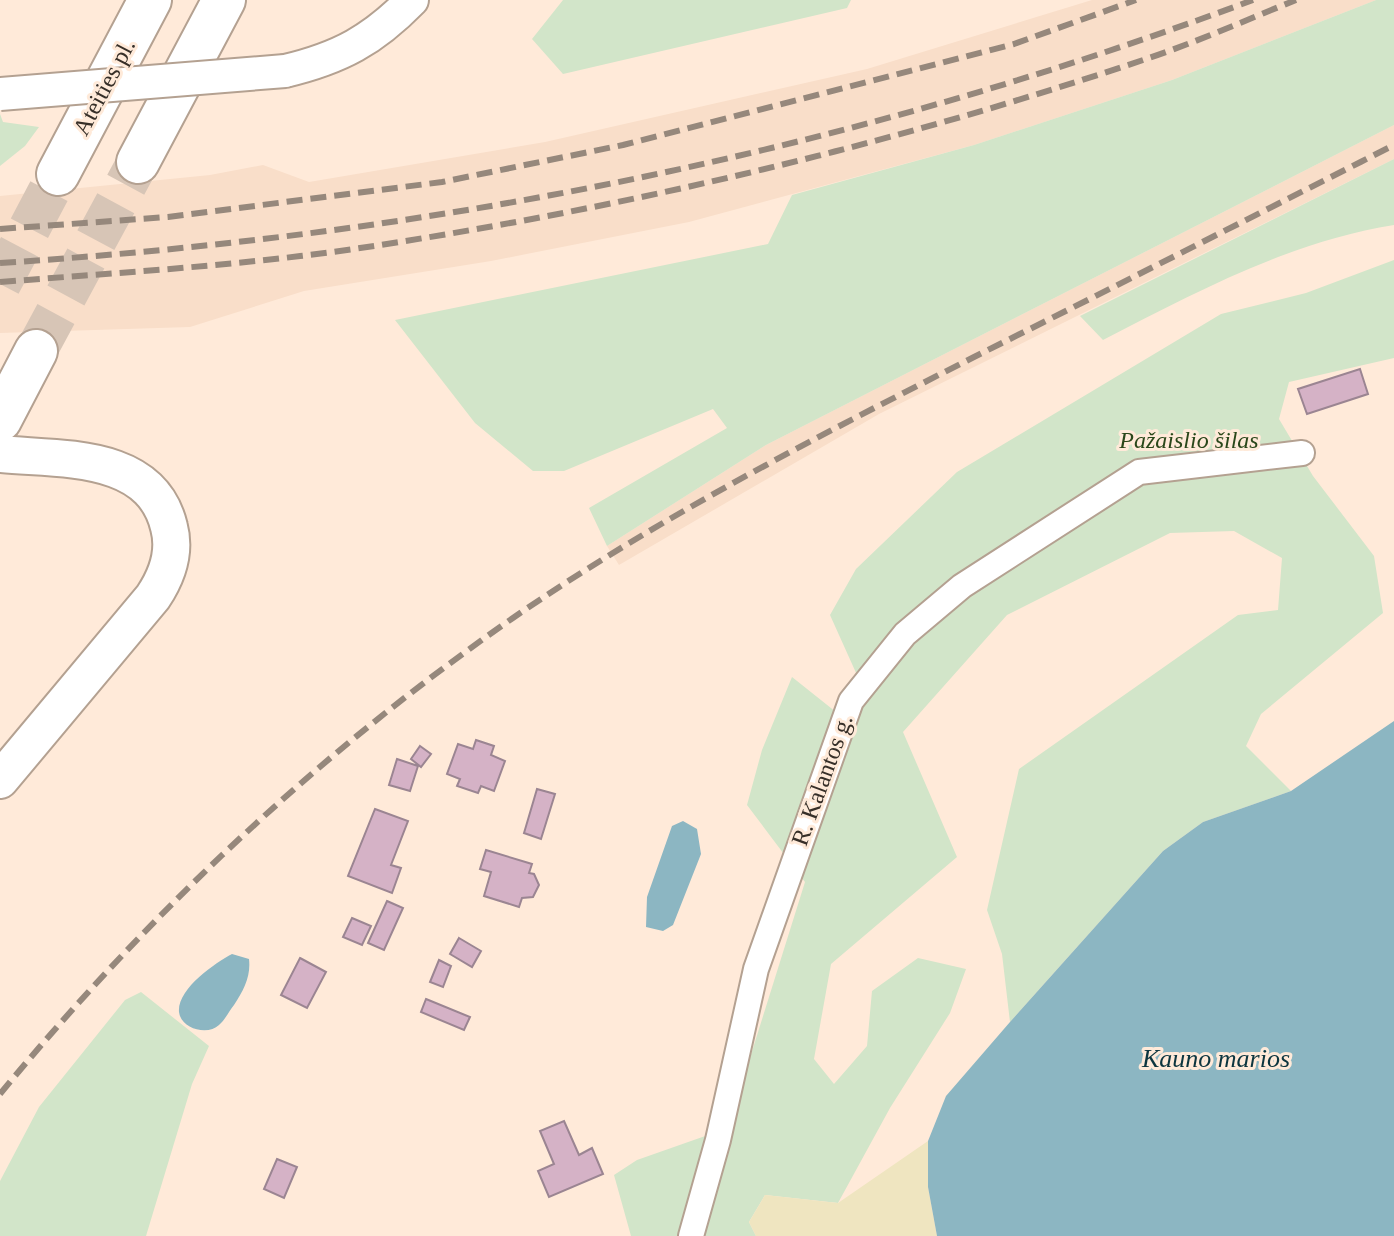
<svg xmlns="http://www.w3.org/2000/svg" width="1394" height="1236" font-family="Georgia,serif">
  <rect width="100%" height="100%" fill="#ffead9"/>
  <path fill="#f9dec9" d="M 1092,0 L 1376,0 L 1172,80 L 974,145 L 689,222 L 491,261 L 304,291 L 190,327 L 0,333 L 0,196 L 210,175 L 263,165 L 309,182 L 545,142 L 867,69 Z
    M 1394,125 L 1394,159 L 879,414 L 619,565 L 607,546 L 766,445 Z"/>
  <path fill="#d2e5c9" d="M 563,0 L 851,0 L 847,8 L 563,74 L 532,39 Z
    M 1376,0 L 1394,0 L 1394,125 L 766,445 L 607,546 L 589,508 L 727,428 L 713,409 L 564,471 L 533,471 L 475,423 L 395,320 L 768,244 L 792,195 L 974,145 L 1172,80 Z
    M 0,114 L 3,122 L 39,127 L 25,146 L 0,166 Z
    M 1394,159 L 1394,225 C 1289,242 1196,292 1103,340 L 1080,316 Z
    M 1394,260 L 1394,358 L 1289,382 L 1279,419 L 1313,476 L 1374,556 L 1383,613 L 1261,714 L 1246,746 L 1291,791 L 1203,822 L 1163,851 L 1010,1022 L 1002,954 L 987,910 L 1019,769 L 1238,615 L 1278,610 L 1282,558 L 1234,531 L 1170,533 L 1007,615 L 903,732 L 957,857 L 831,964 L 814,1059 L 834,1084 L 867,1046 L 872,991 L 918,958 L 966,969 L 950,1013 L 890,1108 L 838,1203 L 765,1195 L 749,1222 L 756,1236 L 631,1236 L 614,1175 L 637,1160 L 728,1128 L 805,882 L 747,805 L 762,750 L 792,677 L 841,716 L 866,695 L 830,615 L 856,569 L 957,472 L 1221,314 L 1306,293 Z
    M 141,992 L 209,1046 L 192,1084 L 146,1236 L 0,1236 L 0,1181 L 39,1107 L 125,1000 Z"/>
  <path fill="#efe5c0" d="M 928,1141 L 928,1187 L 937,1236 L 756,1236 L 749,1222 L 765,1195 L 838,1203 Z"/>
  <path fill="#8cb6c2" d="M 1394,721 L 1394,1236 L 937,1236 L 928,1187 L 928,1141 L 946,1096 L 1010,1022 L 1163,851 L 1203,822 L 1291,791 Z
    M 683,821 L 697,829 L 701,854 L 673,925 L 663,931 L 646,927 L 647,897 L 672,826 Z
    M 232,954 L 249,959 C 251,976 244,990 234,1005 C 229,1011 225,1020 219,1025 C 208,1036 181,1029 179,1012 C 177,989 215,963 232,954 Z"/>
  <path fill="#d5b2c6" stroke="#9b8592" stroke-width="2" d="M 1360,369 L 1368,394 L 1307,414 L 1298,389 Z
    M 476,740 L 494,746 L 491,755 L 505,761 L 494,791 L 481,786 L 478,793 L 457,786 L 460,779 L 447,774 L 458,744 L 473,749 Z
    M 420,746 L 431,754 L 421,767 L 411,759 Z
    M 397,759 L 418,766 L 410,791 L 389,785 Z
    M 537,789 L 555,794 L 541,839 L 524,833 Z
    M 375,809 L 408,821 L 391,865 L 401,868 L 392,893 L 348,876 Z
    M 486,850 L 532,864 L 529,873 L 534,874 L 539,885 L 533,897 L 522,898 L 519,907 L 484,896 L 491,872 L 480,869 Z
    M 387,901 L 403,908 L 384,950 L 368,943 Z
    M 352,918 L 371,926 L 362,945 L 343,937 Z
    M 459,938 L 481,951 L 472,967 L 450,954 Z
    M 300,958 L 326,972 L 307,1008 L 281,995 Z
    M 439,960 L 451,966 L 443,987 L 430,982 Z
    M 426,999 L 470,1017 L 464,1030 L 421,1012 Z
    M 564,1121 L 579,1155 L 592,1148 L 603,1174 L 549,1197 L 538,1171 L 554,1164 L 540,1131 Z
    M 277,1159 L 297,1167 L 284,1198 L 264,1189 Z"/>
  <g fill="none" stroke-linecap="round" stroke-linejoin="round">
    <path stroke="#d7c5b6" stroke-width="42" stroke-dasharray="42 21" stroke-linecap="butt" d="M 0,284 L 58,174
      M 36,351 L 138,162"/>
    <defs>
      <path id="street" d="M 691,1236 L 718,1140 L 756,969 L 851,701 L 905,634 L 962,586 L 1139,472 L 1302,453"/>
      <path id="secondary" d="M 285,71 C 340,58 373,40 412,0"/>
      <path id="primary" d="M 0,454 C 61,460 151,452 169,527 C 176,553 167,576 153,597 L 0,780"/>
      <path id="highway" d="M 138,162 L 224,0
        M 58,174 L 150,0
        M 0,420 L 36,351"/>
    </defs>
    <use href="#street" stroke="#b4a191" stroke-width="28"/>
    <use href="#secondary" stroke="#b4a191" stroke-width="36"/>
    <use href="#primary" stroke="#b4a191" stroke-width="40"/>
    <use href="#highway" stroke="#b4a191" stroke-width="46"/>
    <use href="#street" stroke="#fff" stroke-width="24"/>
    <use href="#secondary" stroke="#fff" stroke-width="32"/>
    <use href="#primary" stroke="#fff" stroke-width="36"/>
    <use href="#highway" stroke="#fff" stroke-width="42"/>
    <path stroke="#96887c" stroke-width="6" stroke-dasharray="16 8" stroke-linecap="butt" d="M 0,229 L 168,217 L 442,182 L 623,145 L 1014,44 L 1136,0
      M 0,263 C 436,235 843,153 1253,0
      M 0,282 C 126,272 254,265 380,245 C 639,205 897,143 1146,59 C 1197,42 1246,20 1296,0
      M 0,1094 C 137,928 290,780 464,653 C 622,536 799,446 974,357 C 1114,287 1254,216 1394,145"/>
    <defs>
      <path id="secondary-bridge" d="M 0,94 L 285,71"/>
    </defs>
    <use href="#secondary-bridge" stroke="#b4a191" stroke-width="36" stroke-linecap="butt"/>
    <use href="#secondary-bridge" stroke="#fff" stroke-width="32"/>
  </g>
  <g text-anchor="middle" dominant-baseline="central" stroke-width="6" stroke-linejoin="round" paint-order="stroke">
    <g font-size="24" fill="#372f28" stroke="#ffead9">
      <text transform="translate(104 87) rotate(-62)">Ateities pl.</text>
      <text transform="translate(822 780) rotate(-70)">R. Kalantos g.</text>
    </g>
    <g font-size="24" font-style="italic" fill="#2a471a" stroke="#ffead9">
      <text x="1189" y="440">Pažaislio šilas</text>
    </g>
    <g font-size="26" font-style="italic" fill="#0c353f" stroke="#ffead9">
      <text x="1216" y="1058">Kauno marios</text>
    </g>
  </g>
</svg>
